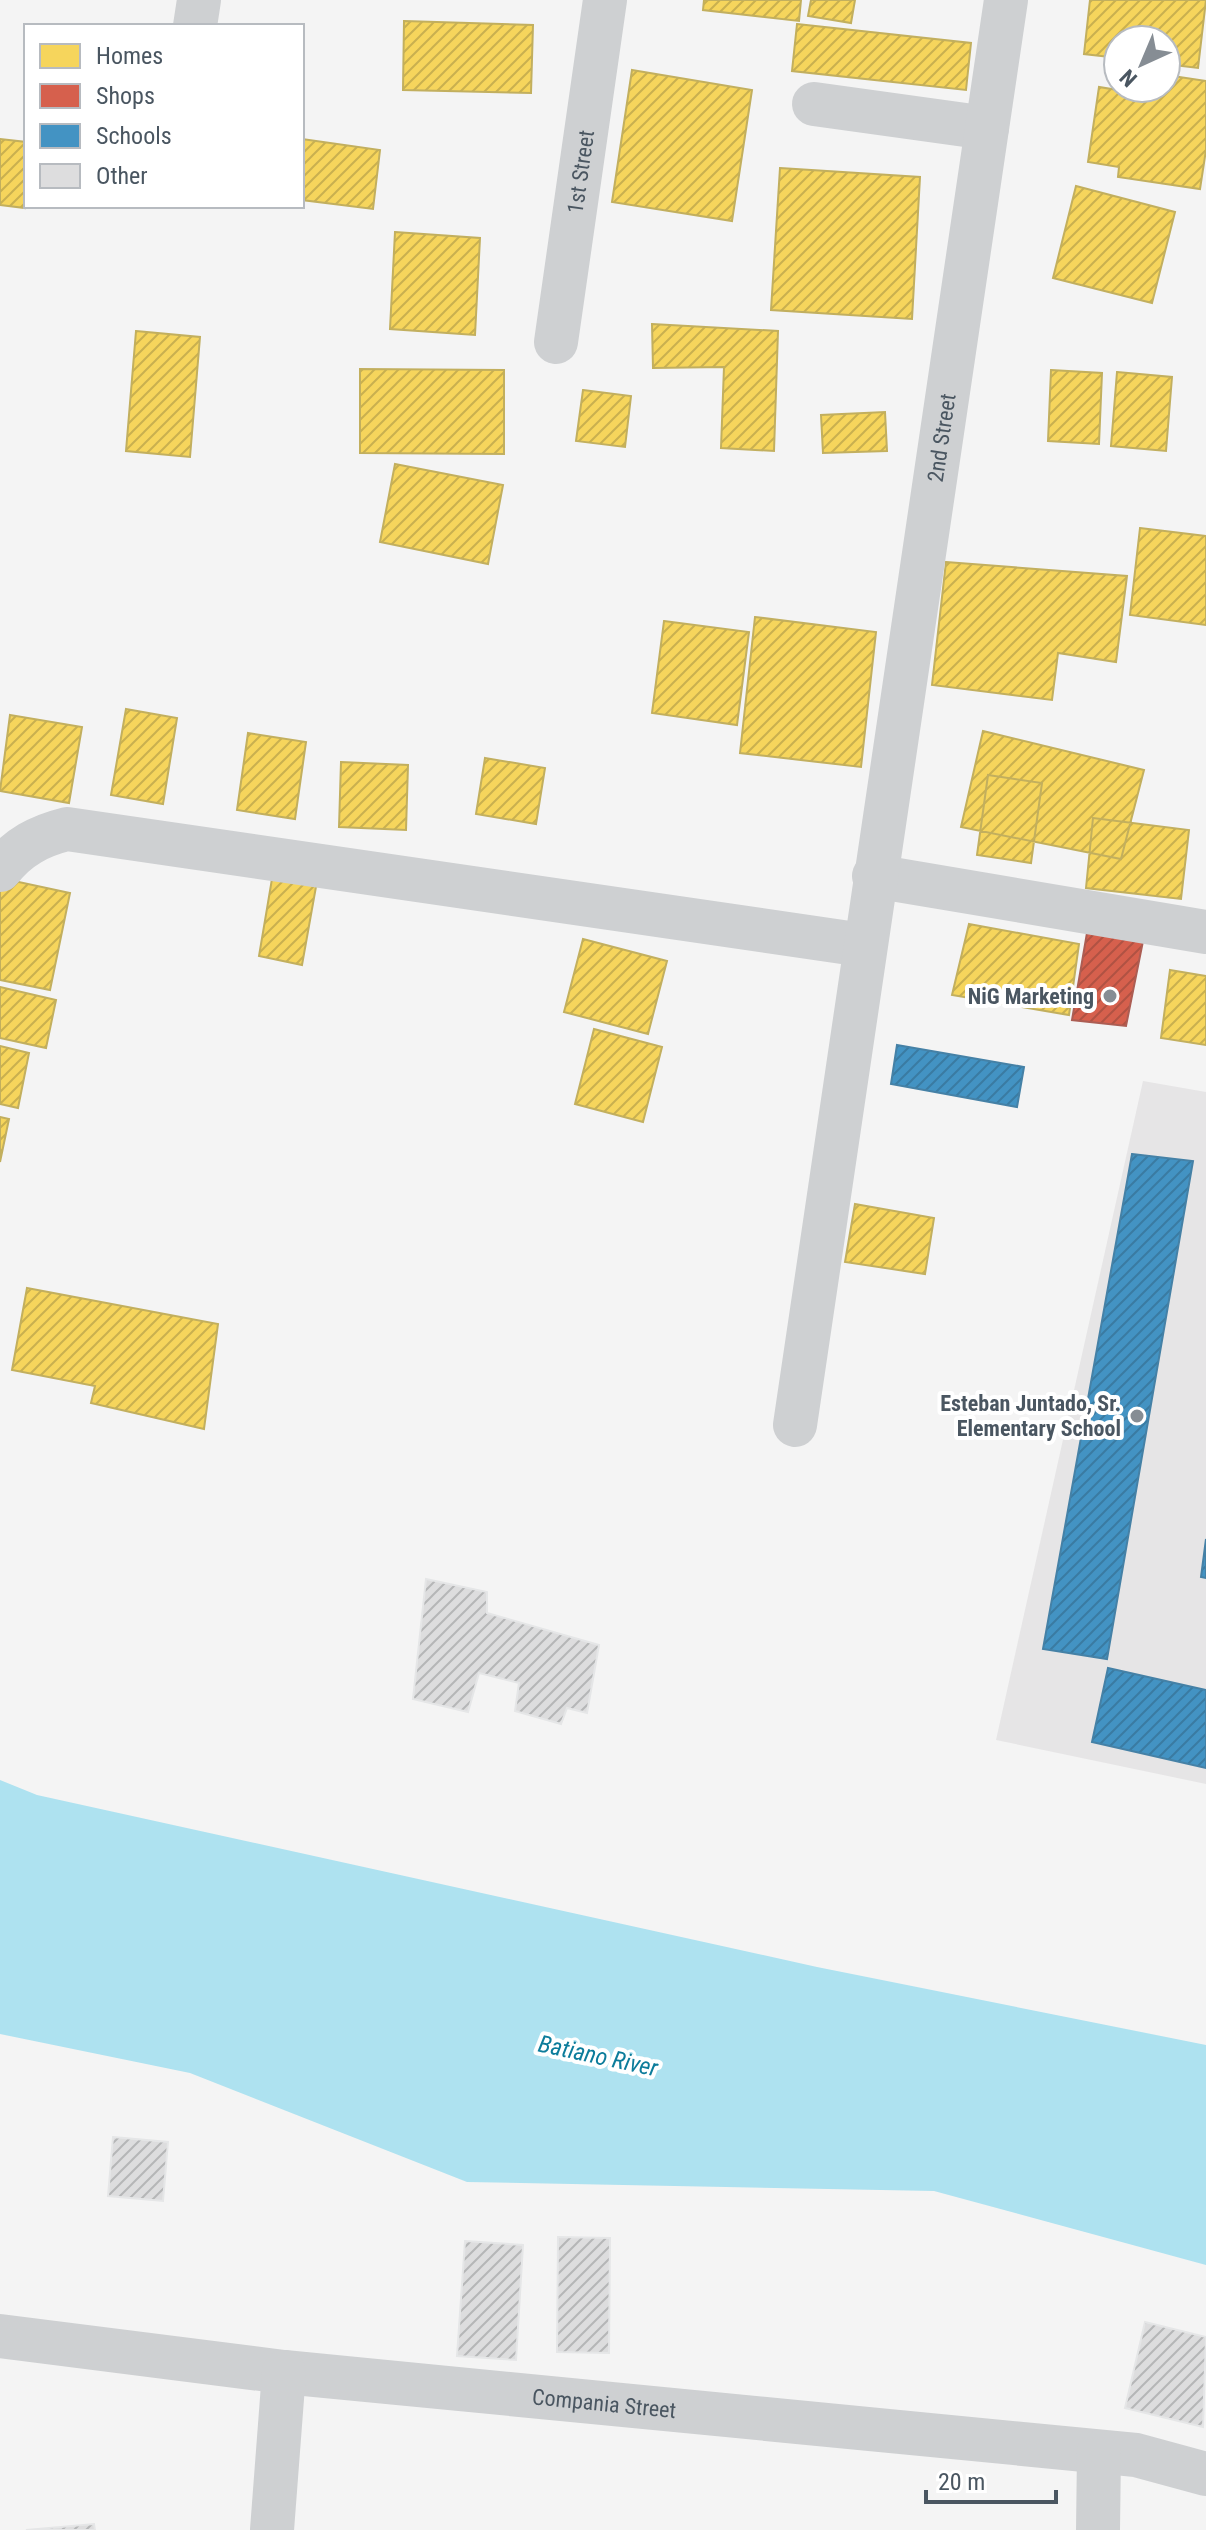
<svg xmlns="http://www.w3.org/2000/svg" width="1206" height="2530" font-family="'Roboto Condensed',sans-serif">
  <defs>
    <pattern id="homes-hatch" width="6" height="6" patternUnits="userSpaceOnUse" patternTransform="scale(2)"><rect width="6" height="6" fill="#f6d55c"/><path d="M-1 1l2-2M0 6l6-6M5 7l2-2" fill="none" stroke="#c9b04f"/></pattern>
    <pattern id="shops-hatch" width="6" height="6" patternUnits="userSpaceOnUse" patternTransform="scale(2)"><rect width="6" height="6" fill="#d6604d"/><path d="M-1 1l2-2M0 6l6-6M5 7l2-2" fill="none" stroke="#b05243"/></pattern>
    <pattern id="schools-hatch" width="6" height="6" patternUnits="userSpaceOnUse" patternTransform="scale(2)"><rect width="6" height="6" fill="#4393c3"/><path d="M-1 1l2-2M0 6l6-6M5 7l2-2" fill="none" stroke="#3a7ba2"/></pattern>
    <pattern id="building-hatch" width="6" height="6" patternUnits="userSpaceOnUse" patternTransform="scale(2)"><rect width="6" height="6" fill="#ddddde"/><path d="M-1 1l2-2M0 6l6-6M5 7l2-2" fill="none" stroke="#b5b6b7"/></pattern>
  </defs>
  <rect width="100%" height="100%" fill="#f4f4f4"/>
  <path fill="#e6e5e6" d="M 1143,1081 L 1206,1092 L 1206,1784 L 996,1740 Z"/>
  <path fill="#aee2f0" d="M 0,1780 L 37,1795 L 817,1967 L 1206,2045 L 1206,2265 L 934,2191 L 467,2182 L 190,2073 L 0,2034 Z"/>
  <path fill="url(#homes-hatch)" stroke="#c2af5e" stroke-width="2" d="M 704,0 L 801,0 L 799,21 L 703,10 Z
    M 811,0 L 855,0 L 851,23 L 808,16 Z
    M 1090,0 L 1206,0 L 1198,68 L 1166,64 L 1166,40 L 1118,40 L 1118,58 L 1084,54 Z
    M 404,21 L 533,25 L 531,93 L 403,90 Z
    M 797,24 L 971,43 L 966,90 L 792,71 Z
    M 632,70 L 752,90 L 732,221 L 612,202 Z
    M 1166,75 L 1206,81 L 1206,150 L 1200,189 L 1118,177 L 1119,167 L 1088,162 L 1099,87 L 1130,92 L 1131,88 L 1166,88 Z
    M 0,139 L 26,142 L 25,208 L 0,205 Z
    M 302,139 L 380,150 L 373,209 L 302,200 Z
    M 780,168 L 920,177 L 912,319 L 771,310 Z
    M 1076,186 L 1175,212 L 1152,303 L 1053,278 Z
    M 395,232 L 480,238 L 475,335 L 390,329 Z
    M 652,324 L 778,331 L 774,451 L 721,448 L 724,367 L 653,368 Z
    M 136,331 L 200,337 L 190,457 L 126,451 Z
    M 360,369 L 504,370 L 504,454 L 360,453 Z
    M 1051,370 L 1102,373 L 1099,444 L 1048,441 Z
    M 1117,372 L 1172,377 L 1166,451 L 1111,446 Z
    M 583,390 L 631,396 L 625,447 L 576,441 Z
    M 885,412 L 887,451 L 823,453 L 821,415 Z
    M 395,464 L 503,485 L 488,564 L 380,542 Z
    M 1140,528 L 1206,536 L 1206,625 L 1130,615 Z
    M 946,562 L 1127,576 L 1116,662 L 1058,653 L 1052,700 L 932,685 Z
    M 755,617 L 876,632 L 861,767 L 740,753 Z
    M 664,621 L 749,632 L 737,725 L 652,713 Z
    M 126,709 L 177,718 L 163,804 L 111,795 Z
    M 10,715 L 82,727 L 69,803 L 0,791 Z
    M 983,731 L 1144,770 L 1121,859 L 961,827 Z
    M 248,733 L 306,742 L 295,819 L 237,810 Z
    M 485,758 L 545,768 L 536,824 L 476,814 Z
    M 341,762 L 408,765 L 406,830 L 339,827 Z
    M 988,775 L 1042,783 L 1031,863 L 977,855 Z
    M 1093,818 L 1189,830 L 1181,899 L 1086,888 Z
    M 273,873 L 317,881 L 302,965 L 259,956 Z
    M 0,878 L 70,893 L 50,990 L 0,980 Z
    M 969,924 L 1079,944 L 1069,1015 L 952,995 Z
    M 583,939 L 667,961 L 648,1034 L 564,1012 Z
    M 1170,970 L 1206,976 L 1206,1045 L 1161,1038 Z
    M 0,987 L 56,1000 L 46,1048 L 0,1038 Z
    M 594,1029 L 662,1047 L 643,1122 L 575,1104 Z
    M 0,1046 L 29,1053 L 18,1108 L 0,1104 Z
    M 0,1117 L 9,1119 L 0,1162 Z
    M 855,1204 L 934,1218 L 925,1274 L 845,1262 Z
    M 27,1288 L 218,1324 L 204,1429 L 91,1403 L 95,1386 L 12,1370 Z"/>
  <path fill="url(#shops-hatch)" stroke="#ac5d53" stroke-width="2" d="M 1087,933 L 1143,941 L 1126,1026 L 1072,1020 Z"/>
  <path fill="url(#schools-hatch)" stroke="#4581a6" stroke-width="2" d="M 897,1045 L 1024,1067 L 1017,1107 L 891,1084 Z
    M 1132,1154 L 1193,1161 L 1107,1659 L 1043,1649 Z
    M 1206,1539 L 1206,1578 L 1201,1577 Z
    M 1108,1668 L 1206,1690 L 1206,1768 L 1092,1742 Z"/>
  <path fill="url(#building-hatch)" stroke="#e5e6e7" stroke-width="2" d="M 426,1579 L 487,1592 L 487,1613 L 599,1645 L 587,1713 L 567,1708 L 561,1724 L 515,1711 L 519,1683 L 479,1673 L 468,1712 L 413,1699 Z
    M 113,2137 L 168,2142 L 163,2201 L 108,2196 Z
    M 558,2237 L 610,2238 L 609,2353 L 557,2352 Z
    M 465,2241 L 523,2245 L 516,2360 L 457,2356 Z
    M 1145,2322 L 1206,2337 L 1203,2427 L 1125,2408 Z
    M 94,2524 L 95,2530 L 26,2530 Z"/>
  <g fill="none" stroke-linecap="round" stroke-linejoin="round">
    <g stroke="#ced0d2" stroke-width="44">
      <path d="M 195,26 L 199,0"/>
      <path d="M 814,104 L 987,128"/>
      <path id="s1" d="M 556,342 L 605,0"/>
      <path d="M 0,870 C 18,847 39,836 67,829 L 863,945"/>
      <path d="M 874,876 L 1206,932"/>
      <path id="s2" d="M 795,1425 L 1006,0"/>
      <path id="s3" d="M 0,2336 L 284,2372 L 1136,2455 L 1206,2474"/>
      <path d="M 272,2530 L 284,2372"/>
      <path d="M 1098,2530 L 1099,2452"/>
    </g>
  </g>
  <g fill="#868d94" stroke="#fff" stroke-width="3">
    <circle cx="1110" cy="996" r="8"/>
    <circle cx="1137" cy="1416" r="8"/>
  </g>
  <g text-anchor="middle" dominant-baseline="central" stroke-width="8" stroke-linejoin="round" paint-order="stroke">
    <g font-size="22" fill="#4a5661" stroke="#fff">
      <text stroke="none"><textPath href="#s1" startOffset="172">1st Street</textPath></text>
      <text stroke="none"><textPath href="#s2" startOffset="998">2nd Street</textPath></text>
      <text stroke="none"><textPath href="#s3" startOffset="608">Compania Street</textPath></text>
    </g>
    <g font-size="22" font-weight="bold" fill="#4a5661" stroke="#fff" text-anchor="end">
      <text x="1094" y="996">NiG Marketing</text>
      <text x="1121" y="1403">Esteban Juntado, Sr.<tspan x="1121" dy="25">Elementary School</tspan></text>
    </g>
    <g font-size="24" font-style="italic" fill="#0c7c9b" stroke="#fff">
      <text transform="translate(598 2056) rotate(12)">Batiano River</text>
    </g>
  </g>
  <rect x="24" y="24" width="280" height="184" fill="#ffffff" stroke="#b7bbc0" stroke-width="2"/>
  <rect x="40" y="44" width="40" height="24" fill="#f6d55c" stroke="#b7bbc0" stroke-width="2"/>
  <text x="96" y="64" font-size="24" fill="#4a5661">Homes</text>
  <rect x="40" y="84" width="40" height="24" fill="#d6604d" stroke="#b7bbc0" stroke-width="2"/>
  <text x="96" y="104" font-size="24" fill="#4a5661">Shops</text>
  <rect x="40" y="124" width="40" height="24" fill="#4393c3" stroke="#b7bbc0" stroke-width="2"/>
  <text x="96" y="144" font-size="24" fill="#4a5661">Schools</text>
  <rect x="40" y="164" width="40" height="24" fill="#ddddde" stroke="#b7bbc0" stroke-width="2"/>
  <text x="96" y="184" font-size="24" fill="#4a5661">Other</text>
  <g transform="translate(1142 64) rotate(224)"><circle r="38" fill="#ffffff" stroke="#b7bbc0" stroke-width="2"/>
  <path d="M0-6L14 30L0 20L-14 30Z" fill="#868d94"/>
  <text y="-12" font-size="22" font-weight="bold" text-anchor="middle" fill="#4a5661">N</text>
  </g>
  <path d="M926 2490v12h130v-12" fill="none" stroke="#4a5661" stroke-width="4"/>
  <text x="938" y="2490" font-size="24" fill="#4a5661" stroke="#ffffff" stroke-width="6" paint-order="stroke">20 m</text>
</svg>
